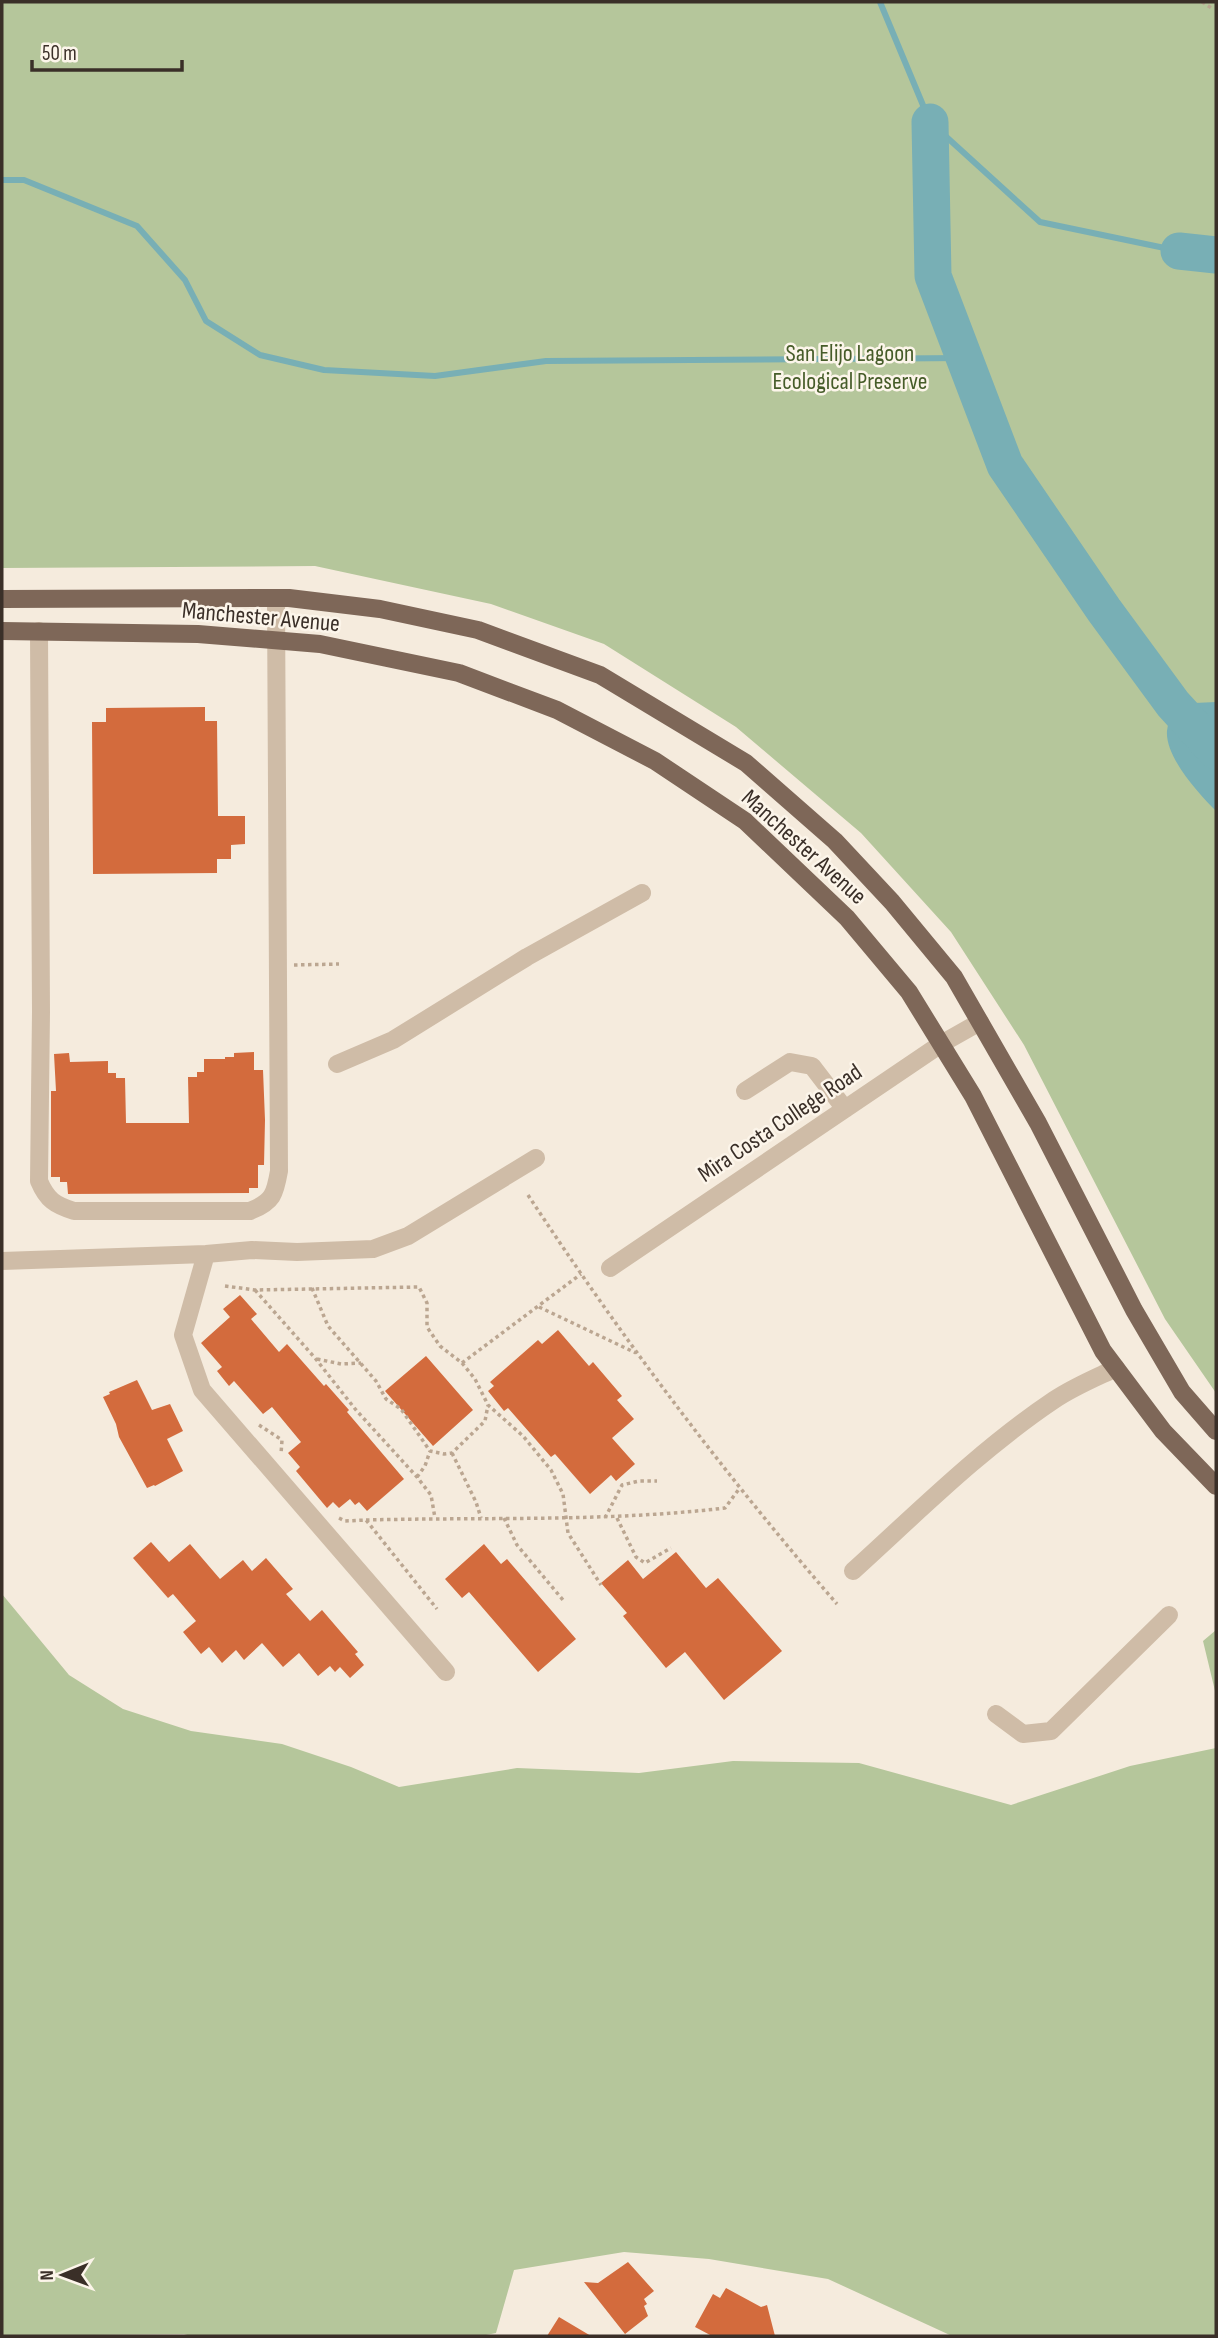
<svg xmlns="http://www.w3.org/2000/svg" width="1218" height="2338" font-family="'Sofia Sans Condensed',sans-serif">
  <rect width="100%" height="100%" fill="#f5ebdd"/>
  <path fill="#b5c69b" d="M 2,2 L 1216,2 L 1216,1393 L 1165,1319 L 1024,1045 L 951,932 L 861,833 L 736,727 L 604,644 L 491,604 L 315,566 L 2,568 Z
    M 2,1594 L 69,1675 L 123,1709 L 191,1731 L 282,1744 L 351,1767 L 399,1787 L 517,1768 L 639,1773 L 733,1761 L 859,1763 L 1011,1805 L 1130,1766 L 1216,1748 L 1216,2336 L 952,2336 L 828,2279 L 709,2259 L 624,2252 L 514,2270 L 496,2333 L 481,2336 L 191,2336 L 184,2334 L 2,2336 Z
    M 1216,1630 L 1216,1695 L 1203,1641 Z"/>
  <path fill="#78afb5" d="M 1216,702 L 1216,811 C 1199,794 1165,757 1167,731 C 1168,722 1171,713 1173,704 Z"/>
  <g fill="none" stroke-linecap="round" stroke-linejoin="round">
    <path stroke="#78afb5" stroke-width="6" d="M 880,2 L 930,122 L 1040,222 L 1179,251
      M 2,180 L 24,180 L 137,226 L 185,280 L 206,321 L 260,355 L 324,370 L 435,376 L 546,361 L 964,358"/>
    <path stroke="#78afb5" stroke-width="37" d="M 930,122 L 933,276 L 1005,465 L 1104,610 L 1173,704 L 1216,751
      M 1179,251 L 1216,255"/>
  </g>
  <path fill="#d36b3d" d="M 205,707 L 205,721 L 217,721 L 218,816 L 245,816 L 245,844 L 231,845 L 231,859 L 217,859 L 217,873 L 93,874 L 92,722 L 106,722 L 106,708 Z
    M 254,1052 L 254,1070 L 263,1070 L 265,1120 L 264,1165 L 258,1165 L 258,1188 L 249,1188 L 249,1193 L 68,1194 L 67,1182 L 60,1182 L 60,1177 L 51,1177 L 51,1091 L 56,1091 L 54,1054 L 69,1053 L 70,1062 L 108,1061 L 108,1073 L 116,1073 L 116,1078 L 125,1078 L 126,1123 L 189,1123 L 188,1077 L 197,1077 L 197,1072 L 204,1072 L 204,1059 L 225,1059 L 225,1057 L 234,1057 L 234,1053 Z
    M 240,1295 L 257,1314 L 251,1319 L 279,1352 L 287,1344 L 324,1386 L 326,1384 L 349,1410 L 347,1412 L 404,1479 L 367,1511 L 359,1502 L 355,1505 L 350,1499 L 339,1508 L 333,1502 L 327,1508 L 296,1471 L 300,1467 L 288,1453 L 301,1442 L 272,1407 L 263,1414 L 234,1381 L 229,1386 L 217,1371 L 222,1367 L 201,1343 L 230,1317 L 223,1309 Z
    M 558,1330 L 589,1366 L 593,1362 L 622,1396 L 617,1400 L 634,1419 L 612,1438 L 635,1464 L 616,1481 L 611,1475 L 590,1494 L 555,1454 L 551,1457 L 508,1408 L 504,1411 L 488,1391 L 494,1386 L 490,1382 L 538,1340 L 542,1344 Z
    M 426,1356 L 473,1410 L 433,1446 L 385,1391 Z
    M 137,1380 L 152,1410 L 170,1404 L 183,1431 L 167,1439 L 183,1471 L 155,1486 L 154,1485 L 147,1488 L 119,1437 L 116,1424 L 103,1397 L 110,1394 L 109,1392 Z
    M 151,1542 L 169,1562 L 190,1544 L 220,1579 L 243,1560 L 252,1571 L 266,1558 L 293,1589 L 286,1594 L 310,1621 L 322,1610 L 358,1652 L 355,1654 L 364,1665 L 350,1678 L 340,1667 L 335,1672 L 330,1666 L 318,1676 L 299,1653 L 283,1667 L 262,1643 L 244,1660 L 236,1650 L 222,1663 L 209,1647 L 201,1654 L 183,1632 L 196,1621 L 173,1594 L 168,1598 L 133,1558 Z
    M 484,1544 L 501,1564 L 507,1559 L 576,1639 L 538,1672 L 469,1592 L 462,1598 L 445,1579 Z
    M 676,1552 L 706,1588 L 718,1578 L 782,1651 L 724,1700 L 685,1652 L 666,1668 L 623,1616 L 627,1613 L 601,1583 L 628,1560 L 643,1579 Z
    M 628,2262 L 654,2291 L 644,2299 L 647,2304 L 644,2306 L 648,2316 L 625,2334 L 584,2282 L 598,2283 Z
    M 726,2288 L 761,2307 L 767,2305 L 775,2336 L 712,2336 L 695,2327 L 713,2294 L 720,2298 Z
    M 559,2317 L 591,2336 L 547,2336 Z"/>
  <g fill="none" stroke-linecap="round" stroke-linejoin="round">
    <path stroke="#bba691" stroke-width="3.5" stroke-dasharray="3.5 3.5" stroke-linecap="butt" d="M 1202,2 L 1213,9
      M 294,965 L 339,964
      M 528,1195 C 622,1338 724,1474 837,1604
      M 225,1286 L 255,1290 L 419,1287 L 427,1303 L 427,1327 L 440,1346 L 462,1363 L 475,1379 L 488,1405 L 523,1436 L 551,1470 L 563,1494 L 568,1533 L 601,1585
      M 312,1288 L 328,1326 L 376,1381 L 386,1399 L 401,1409 L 430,1451 L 444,1454 L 452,1453 L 485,1421 L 488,1405
      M 255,1290 L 315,1358 L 356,1410 L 417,1477 L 431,1495 L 435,1518
      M 539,1307 L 636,1353
      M 317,1359 L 341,1364 L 361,1363
      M 462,1363 L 581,1274
      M 259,1425 L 282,1440 L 281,1454
      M 452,1453 L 476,1502 L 481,1518
      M 417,1477 L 425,1466 L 430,1451
      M 339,1518 L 345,1521 L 366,1520 L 437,1609
      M 504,1518 L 517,1545 L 563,1600
      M 605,1518 L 622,1485 L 639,1481 L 657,1481
      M 617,1518 L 636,1557 L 645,1563 L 671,1548
      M 366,1520 C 486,1517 606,1522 725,1508 L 739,1489"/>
    <path stroke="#cfbca7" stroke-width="18" d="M 39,631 L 41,1012 L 39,1181 C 47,1200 55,1205 74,1211 L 250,1211 C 273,1202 275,1194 279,1171 L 276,598
      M 337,1064 L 393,1040 L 527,957 L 642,893
      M 745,1091 L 790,1062 L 812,1066 L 845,1109
      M 206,1254 L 183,1335 L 202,1390 L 446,1672
      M 2,1261 L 206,1254 L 252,1250 L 297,1252 L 373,1249 L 408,1236 L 536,1158
      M 610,1268 L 941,1044 L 980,1022
      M 853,1571 C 918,1512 981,1449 1054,1400 C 1073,1387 1095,1378 1116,1368
      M 996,1714 L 1023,1734 L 1051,1731 L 1169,1615"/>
    <path stroke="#7e6758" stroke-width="18" d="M 2,599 L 289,598 L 380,609 L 478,630 L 600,675 L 746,763 L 835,841 L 892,902 L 954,977 L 1038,1123 L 1134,1310 L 1182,1392 L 1216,1431
      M 2,631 L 198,634 L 320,644 L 459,673 L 557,710 L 655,761 L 745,821 L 847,918 L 909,992 L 973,1096 L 1103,1351 L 1163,1431 L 1216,1486"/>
  </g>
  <g text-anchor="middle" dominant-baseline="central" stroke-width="5" stroke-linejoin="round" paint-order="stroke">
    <g font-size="24" fill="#465c29" stroke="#fcf5ea">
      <text x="850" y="353">San Elijo Lagoon<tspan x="850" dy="28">Ecological Preserve</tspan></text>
    </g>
    <g font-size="24" fill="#3a2f28" stroke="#fcf5ea">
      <text transform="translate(261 617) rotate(5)">Manchester Avenue</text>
      <text transform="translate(804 847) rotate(42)">Manchester Avenue</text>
      <text transform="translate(780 1123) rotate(-34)">Mira Costa College Road</text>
    </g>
  </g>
  <rect width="1218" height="2338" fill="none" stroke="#3a2f28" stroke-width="7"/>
  <g transform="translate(63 2275) rotate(269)" stroke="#fcf5ea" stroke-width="5" paint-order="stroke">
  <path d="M0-5L12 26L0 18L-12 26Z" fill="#3a2f28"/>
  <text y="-10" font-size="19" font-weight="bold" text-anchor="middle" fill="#3a2f28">N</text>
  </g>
  <path d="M32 60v10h150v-10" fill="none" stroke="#3a2f28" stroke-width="3.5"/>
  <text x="42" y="60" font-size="21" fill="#3a2f28" stroke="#fcf5ea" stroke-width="5" paint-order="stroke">50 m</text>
</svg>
